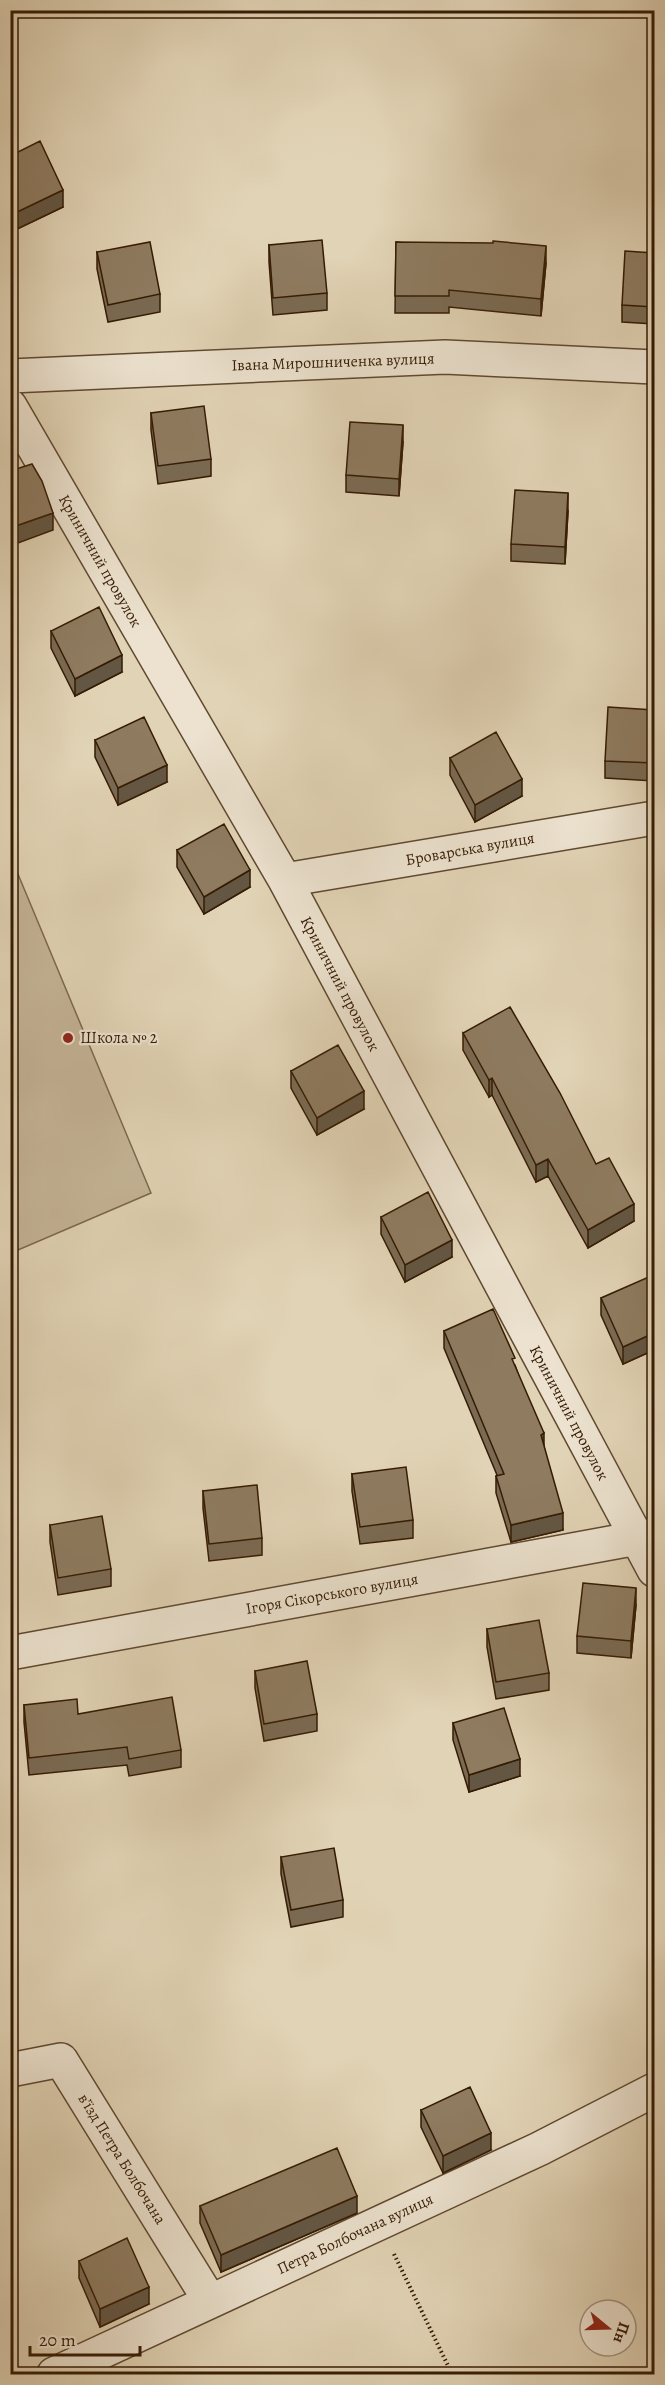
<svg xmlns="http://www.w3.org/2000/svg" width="665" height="2385" font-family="Alegreya,serif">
  <rect width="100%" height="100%" fill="#e1d3b5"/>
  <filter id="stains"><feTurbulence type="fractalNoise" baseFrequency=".00333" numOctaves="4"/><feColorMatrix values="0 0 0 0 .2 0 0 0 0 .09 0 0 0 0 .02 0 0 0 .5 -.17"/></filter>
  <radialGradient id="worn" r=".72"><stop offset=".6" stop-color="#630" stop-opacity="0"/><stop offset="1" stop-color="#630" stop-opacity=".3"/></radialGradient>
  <path fill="#c4b497" stroke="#7c684e" stroke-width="1.5" d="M 10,855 L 151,1193 L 11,1253 L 10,1253 Z"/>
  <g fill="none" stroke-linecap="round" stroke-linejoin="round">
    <defs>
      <path id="minor" d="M 10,376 L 445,357 L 654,367
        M 10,406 L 285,880 L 654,1570
        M 285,880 L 654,818
        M 10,1653 L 654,1535
        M 10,2070 L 61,2060 L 210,2301
        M 54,2374 L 539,2149 L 654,2090"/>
    </defs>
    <use href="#minor" stroke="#604930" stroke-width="36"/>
    <path stroke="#351b04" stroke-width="4" stroke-dasharray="1.5 3" stroke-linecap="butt" d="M 394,2254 L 452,2374"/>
    <use href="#minor" stroke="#ece2cf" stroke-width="33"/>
  </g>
  <path fill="#7a6a53" stroke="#351b04" stroke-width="1.5" d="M 10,156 L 63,207 L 15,230 L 10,220 Z
    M 396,242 L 546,263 L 541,316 L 449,307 L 449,313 L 395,313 Z
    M 269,245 L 327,293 L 327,310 L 273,315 L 269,262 Z
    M 97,252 L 160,294 L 160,312 L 108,322 L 97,269 Z
    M 654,253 L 654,324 L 622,322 L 622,305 Z
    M 151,413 L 211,459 L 211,476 L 158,484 L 151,430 Z
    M 403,442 L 399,496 L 346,492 L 346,475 Z
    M 568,511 L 565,564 L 511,561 L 511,544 Z
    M 51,631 L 122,672 L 75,696 L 51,648 Z
    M 654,710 L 654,781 L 605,778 L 605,761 Z
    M 95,740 L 167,782 L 118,805 L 95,757 Z
    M 450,758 L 522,796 L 475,822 L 450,775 Z
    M 177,850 L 250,887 L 204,914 L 177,867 Z
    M 463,1033 L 596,1164 L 634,1221 L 588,1248 L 548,1176 L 536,1182 L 492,1095 L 489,1097 L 463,1050 Z
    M 291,1071 L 364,1109 L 317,1135 L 291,1088 Z
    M 381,1217 L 452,1257 L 405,1282 L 381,1234 Z
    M 654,1285 L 654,1350 L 623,1364 L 601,1315 L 601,1298 Z
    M 444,1331 L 515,1365 L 544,1447 L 563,1530 L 511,1542 L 496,1493 L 496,1476 L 497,1475 L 444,1348 Z
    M 352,1474 L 413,1520 L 413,1538 L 360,1544 L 352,1491 Z
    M 203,1491 L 262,1538 L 262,1555 L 209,1561 L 203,1508 Z
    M 50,1525 L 111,1569 L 111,1586 L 58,1595 L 50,1542 Z
    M 636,1605 L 631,1658 L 577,1653 L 577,1636 Z
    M 487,1629 L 549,1673 L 549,1690 L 496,1699 L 487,1647 Z
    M 255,1671 L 317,1714 L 317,1731 L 264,1741 L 255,1688 Z
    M 24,1705 L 78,1714 L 181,1750 L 181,1767 L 129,1776 L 127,1765 L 29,1775 L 24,1722 Z
    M 453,1723 L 520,1776 L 469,1792 L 453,1740 Z
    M 281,1857 L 343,1900 L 343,1917 L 291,1927 L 281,1874 Z
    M 421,2110 L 491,2150 L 443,2173 L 421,2127 Z
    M 200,2206 L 357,2213 L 221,2272 L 200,2223 Z
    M 79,2261 L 149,2304 L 100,2327 L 79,2278 Z"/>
  <path fill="#635643" stroke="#351b04" stroke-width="1.5" d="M 12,69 L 12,86 L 10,87 L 10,70 Z
    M 63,190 L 63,207 L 15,230 L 15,213 Z
    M 546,246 L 546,263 L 541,316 L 541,299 Z
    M 403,425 L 403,442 L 399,496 L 399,479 Z
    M 568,493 L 568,511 L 565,564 L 565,547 Z
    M 53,513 L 53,530 L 10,546 L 10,528 Z
    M 122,655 L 122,672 L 75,696 L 75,679 Z
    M 167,765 L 167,782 L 118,805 L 118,788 Z
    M 522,779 L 522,796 L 475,822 L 475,805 Z
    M 250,870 L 250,887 L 204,914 L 204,897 Z
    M 492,1078 L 492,1095 L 489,1097 L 489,1080 Z
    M 364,1091 L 364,1109 L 317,1135 L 317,1118 Z
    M 548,1159 L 548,1176 L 536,1182 L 536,1165 Z
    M 634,1204 L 634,1221 L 588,1248 L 588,1230 Z
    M 452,1240 L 452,1257 L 405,1282 L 405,1265 Z
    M 654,1333 L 654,1350 L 623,1364 L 623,1347 Z
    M 544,1433 L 544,1450 L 541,1435 Z
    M 563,1513 L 563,1530 L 511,1542 L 511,1525 Z
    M 636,1588 L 636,1605 L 631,1658 L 631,1641 Z
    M 520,1759 L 520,1776 L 469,1792 L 469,1775 Z
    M 491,2133 L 491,2150 L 443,2173 L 443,2156 Z
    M 357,2196 L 357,2213 L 221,2272 L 221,2255 Z
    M 149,2287 L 149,2304 L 100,2327 L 100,2309 Z"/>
  <path fill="#8e7b60" stroke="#351b04" stroke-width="1.5" d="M 40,141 L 63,190 L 15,213 L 10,203 L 10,156 Z
    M 322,240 L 327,293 L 273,298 L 269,245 Z
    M 493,241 L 546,246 L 541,299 L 449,290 L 449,296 L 395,296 L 396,242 L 493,243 Z
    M 150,242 L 160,294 L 108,305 L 97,252 Z
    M 625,251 L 654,253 L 654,307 L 622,305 Z
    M 204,406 L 211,459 L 158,466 L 151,413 Z
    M 350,422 L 403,425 L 399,479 L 346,475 Z
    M 32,464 L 42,481 L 53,513 L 10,528 L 10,471 Z
    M 515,490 L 568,493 L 565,547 L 511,544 Z
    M 99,607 L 122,655 L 75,679 L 51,631 Z
    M 608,707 L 654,710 L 654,763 L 605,761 Z
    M 144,717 L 167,765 L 118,788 L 95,740 Z
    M 496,732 L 522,779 L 475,805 L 450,758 Z
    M 224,824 L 250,870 L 204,897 L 177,850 Z
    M 510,1007 L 560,1093 L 596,1164 L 609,1158 L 634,1204 L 588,1230 L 548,1159 L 536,1165 L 492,1078 L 489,1080 L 463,1033 Z
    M 338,1045 L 364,1091 L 317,1118 L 291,1071 Z
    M 428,1192 L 452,1240 L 405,1265 L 381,1217 Z
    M 651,1276 L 654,1285 L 654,1333 L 623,1347 L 601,1298 Z
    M 493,1309 L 515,1358 L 512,1359 L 544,1433 L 541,1435 L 563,1513 L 511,1525 L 496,1476 L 504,1474 L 444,1331 Z
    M 406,1467 L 413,1520 L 360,1527 L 352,1474 Z
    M 257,1485 L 262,1538 L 209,1544 L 203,1491 Z
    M 102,1516 L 111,1569 L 58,1578 L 50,1525 Z
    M 583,1583 L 636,1588 L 631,1641 L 577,1636 Z
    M 539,1620 L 549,1673 L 496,1682 L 487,1629 Z
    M 307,1661 L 317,1714 L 264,1724 L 255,1671 Z
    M 172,1697 L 181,1750 L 129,1759 L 127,1747 L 29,1758 L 24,1705 L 77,1699 L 78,1714 Z
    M 504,1708 L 520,1759 L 469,1775 L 453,1723 Z
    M 334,1848 L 343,1900 L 291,1910 L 281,1857 Z
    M 470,2087 L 491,2133 L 443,2156 L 421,2110 Z
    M 337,2148 L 357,2196 L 221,2255 L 200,2206 Z
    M 127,2238 L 149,2287 L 100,2309 L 79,2261 Z"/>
  <circle fill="#8f2418" stroke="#ece2cf" stroke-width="2" cx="68" cy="1038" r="6"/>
  <g text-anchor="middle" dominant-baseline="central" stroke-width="4.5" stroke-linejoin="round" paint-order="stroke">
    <g font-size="16" fill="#351b04" stroke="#ece2cf">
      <text transform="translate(333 362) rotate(-2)">Івана Мирошниченка вулиця</text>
      <text transform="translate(100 561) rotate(60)">Криничний провулок</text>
      <text transform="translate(470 849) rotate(-10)">Броварська вулиця</text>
      <text transform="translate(340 984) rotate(62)">Криничний провулок</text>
      <text transform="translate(569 1413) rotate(62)">Криничний провулок</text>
      <text transform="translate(332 1594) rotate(-10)">Ігоря Сікорського вулиця</text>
      <text transform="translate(122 2159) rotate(58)">в’їзд Петра Болбочана</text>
      <text transform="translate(355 2234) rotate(-25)">Петра Болбочана вулиця</text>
    </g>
    <g font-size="16" fill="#351b04" stroke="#ece2cf" text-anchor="start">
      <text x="80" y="1038">Школа № 2</text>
    </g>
  </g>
  <rect width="665" height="2385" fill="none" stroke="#e1d3b5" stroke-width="36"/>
  <rect x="12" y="12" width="641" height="2361" fill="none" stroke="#351b04" stroke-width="3"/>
  <rect x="18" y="18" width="629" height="2349" fill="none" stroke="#351b04" stroke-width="1.5"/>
  <g transform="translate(608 2328) rotate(109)"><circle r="28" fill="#ece2cf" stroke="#a3927e" stroke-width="1.5"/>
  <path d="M0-4.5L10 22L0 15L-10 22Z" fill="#8f2418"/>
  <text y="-9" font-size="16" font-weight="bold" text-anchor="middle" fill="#351b04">Пн</text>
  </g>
  <path d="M30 2346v9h110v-9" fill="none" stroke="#351b04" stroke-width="3"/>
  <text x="39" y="2346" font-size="18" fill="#351b04" stroke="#ece2cf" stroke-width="4.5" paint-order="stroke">20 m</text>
  <rect width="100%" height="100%" filter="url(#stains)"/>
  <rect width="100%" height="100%" fill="url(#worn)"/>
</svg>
